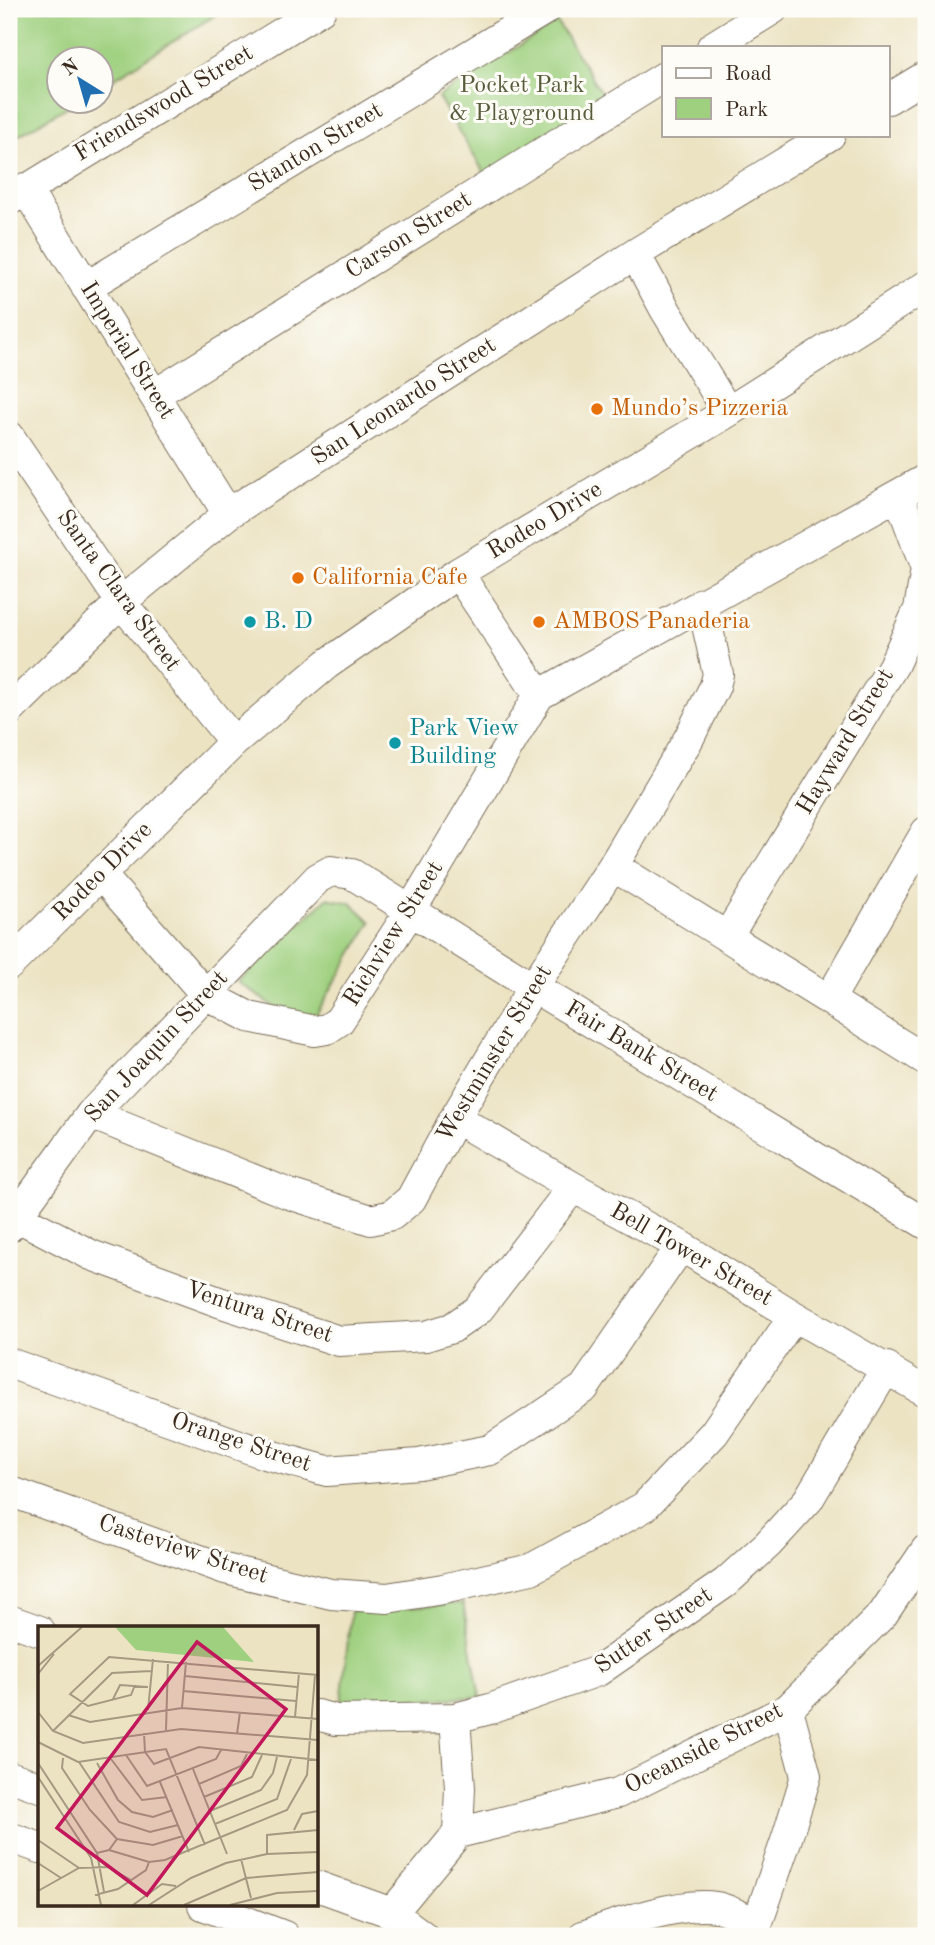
<svg xmlns="http://www.w3.org/2000/svg" width="935" height="1945" font-family="'Old Standard TT',serif">
  <rect width="100%" height="100%" fill="#fdfcf7"/>
  <filter id="ink" filterUnits="userSpaceOnUse"><feTurbulence type="fractalNoise" baseFrequency=".0143" numOctaves="2"/><feDisplacementMap in="SourceGraphic" scale="14" xChannelSelector="R" yChannelSelector="G"/><feConvolveMatrix kernelMatrix="1 2 1 2 8 2 1 2 1" color-interpolation-filters="sRGB"/></filter>
  <filter id="wash" filterUnits="userSpaceOnUse"><feTurbulence type="fractalNoise" baseFrequency=".00686" numOctaves="4" result="noise"/><feDisplacementMap in="SourceGraphic" scale="28" xChannelSelector="R" yChannelSelector="G"/><feGaussianBlur stdDeviation="1.57" result="paint"/><feColorMatrix in="noise" values="0 0 0 0 0 0 0 0 0 0 0 0 0 0 0 0 0 1.4 0 .05"/><feComposite in="paint" operator="in"/></filter>
  <g filter="url(#wash)">
    <rect width="100%" height="100%" fill="#ece3c3"/>
    <path fill="#9fd07f" stroke="#6d7d4e" stroke-width="2" d="M 9,9 L 225,9 L 102,86 L 102,60 L 60,60 L 60,102 L 75,102 L 9,141 Z
      M 557,22 L 607,102 L 487,177 L 438,97 Z
      M 327,898 L 351,903 L 371,922 L 314,1018 L 283,1013 L 238,982 Z
      M 463,1603 L 480,1697 L 341,1704 L 351,1611 Z"/>
  </g>
  <g filter="url(#ink)">
    <g fill="none" stroke-linecap="round" stroke-linejoin="round">
      <defs>
        <path id="minor" d="M 712,47 L 773,9
          M 888,99 L 926,76
          M 25,188 L 228,514
          M 11,199 L 321,9
          M 635,254 L 666,311 L 728,412
          M 86,287 L 546,9
          M 154,395 L 664,77
          M 9,436 L 121,602 L 234,742
          M 458,573 L 539,695
          M 9,711 L 121,602 L 228,514 L 635,254 L 830,135
          M 613,866 L 926,1060
          M 101,875 L 205,994 L 249,1017 L 315,1031 L 327,1029 L 339,1021 L 411,910 L 539,695 L 926,479
          M 727,937 L 893,666 L 919,609 L 926,569 L 899,496
          M 9,965 L 234,742 L 327,664 L 458,573 L 728,412 L 926,286
          M 829,1000 L 926,832
          M 91,1114 L 289,1194 L 371,1220 L 392,1215 L 411,1199 L 455,1118 L 533,987 L 613,866 L 689,738 L 715,686 L 718,674 L 702,603
          M 455,1118 L 573,1187 L 681,1246 L 794,1316 L 926,1392
          M 18,1217 L 91,1255 L 219,1302 L 339,1341 L 426,1336 L 452,1328 L 478,1310 L 573,1187
          M 9,1227 L 91,1114 L 318,878 L 331,871 L 352,874 L 533,987 L 926,1224
          M 9,1363 L 262,1453 L 327,1471 L 419,1464 L 490,1450 L 584,1388 L 681,1246
          M 9,1491 L 225,1569 L 331,1594 L 387,1598 L 443,1589 L 531,1569 L 644,1507 L 714,1433 L 794,1316
          M 9,1620 L 40,1631
          M 317,1715 L 336,1720 L 455,1718 L 490,1709 L 598,1671 L 725,1583 L 768,1544 L 808,1500 L 887,1367
          M 9,1776 L 40,1787
          M 458,1833 L 618,1793 L 788,1709 L 883,1614 L 926,1550
          M 9,1837 L 40,1848
          M 317,1886 L 392,1913 L 423,1936
          M 203,1905 L 284,1936
          M 392,1913 L 458,1833 L 460,1788 L 455,1718
          M 583,1936 C 617,1924 680,1901 716,1907 C 729,1909 744,1918 757,1924
          M 753,1936 L 787,1838 L 806,1776 L 788,1709"/>
      </defs>
      <use href="#minor" stroke="#796b58" stroke-width="32"/>
      <use href="#minor" stroke="#fff" stroke-width="30"/>
    </g>
  </g>
  <g fill="#e8710a" stroke="#fdfcf7" stroke-width="2.5">
    <circle cx="597" cy="409" r="7"/>
    <circle cx="298" cy="578" r="7"/>
    <circle cx="539" cy="622" r="7"/>
  </g>
  <g fill="#0f9aa8" stroke="#fdfcf7" stroke-width="2.5">
    <circle cx="250" cy="622" r="7"/>
    <circle cx="395" cy="743" r="7"/>
  </g>
  <g text-anchor="middle" dominant-baseline="central" stroke-width="6" stroke-linejoin="round" paint-order="stroke">
    <g font-size="24" fill="#595c3b" stroke="#fdfcf7">
      <text x="522" y="86">Pocket Park<tspan x="522" dy="28">&amp; Playground</tspan></text>
    </g>
    <g font-size="24" fill="#3b2a1e" stroke="#fdfcf7">
      <text transform="translate(164 104) rotate(-31)">Friendswood Street</text>
      <text transform="translate(316 148) rotate(-31)">Stanton Street</text>
      <text transform="translate(409 236) rotate(-32)">Carson Street</text>
      <text transform="translate(127 351) rotate(58)">Imperial Street</text>
      <text transform="translate(404 402) rotate(-33)">San Leonardo Street</text>
      <text transform="translate(545 521) rotate(-31)">Rodeo Drive</text>
      <text transform="translate(118 591) rotate(54)">Santa Clara Street</text>
      <text transform="translate(846 742) rotate(-59)">Hayward Street</text>
      <text transform="translate(103 872) rotate(-45)">Rodeo Drive</text>
      <text transform="translate(394 934) rotate(-58)">Richview Street</text>
      <text transform="translate(157 1047) rotate(-47)">San Joaquin Street</text>
      <text transform="translate(641 1052) rotate(31)">Fair Bank Street</text>
      <text transform="translate(495 1054) rotate(-59)">Westminster Street</text>
      <text transform="translate(691 1255) rotate(30)">Bell Tower Street</text>
      <text transform="translate(259 1313) rotate(18)">Ventura Street</text>
      <text transform="translate(241 1443) rotate(18)">Orange Street</text>
      <text transform="translate(183 1550) rotate(18)">Casteview Street</text>
      <text transform="translate(654 1631) rotate(-34)">Sutter Street</text>
      <text transform="translate(704 1749) rotate(-27)">Oceanside Street</text>
    </g>
    <g font-size="24" fill="#c56008" stroke="#fdfcf7" text-anchor="start">
      <text x="611" y="409">Mundo’s Pizzeria</text>
      <text x="312" y="578">California Cafe</text>
      <text x="553" y="622">AMBOS Panaderia</text>
    </g>
    <g font-size="24" fill="#0d838f" stroke="#fdfcf7" text-anchor="start">
      <text x="264" y="622">B. D</text>
      <text x="409" y="729">Park View<tspan x="409" dy="28">Building</tspan></text>
    </g>
  </g>
  <g transform="translate(38 1626)">
    <rect width="280" height="280" fill="#ece3c3"/>
    <path d="M 77,1 L 185,1 L 216,36 L 98,24 Z" fill="#9fd07f"/>
    <path fill="none" stroke="#a59981" stroke-width="2" d="M 0,40 L 44,1M 0,48 L 16,28M 147,50 L 259,61M 97,59 L 93,69 L 50,80 L 32,68 L 71,31 L 280,49M 145,65 L 258,75M 75,73 L 82,59 L 110,61M 144,82 L 148,36M 110,84 L 115,33M 0,86 L 15,105 L 45,117 L 143,103 L 280,114M 30,89 L 52,96 L 144,82 L 280,93M 257,91 L 261,47M 128,104 L 130,35M 15,105 L 74,47 L 113,45M 106,107 L 107,126 L 116,138 L 161,121 L 280,134M 199,108 L 202,86M 0,116 L 40,136 L 128,123 L 167,219M 88,129 L 109,160 L 178,133 L 183,124M 25,132 L 24,142 L 52,184 L 79,213 L 115,219 L 145,210M 73,133 L 104,174 L 129,171M 41,136 L 81,196 L 112,206 L 140,199M 0,137 L 59,227 L 66,266M 59,137 L 80,174 L 94,186 L 115,191 L 135,184M 155,143 L 189,228M 0,151 L 53,232 L 63,279M 122,156 L 151,226M 161,158 L 203,140 L 209,128M 166,171 L 214,151 L 224,129M 172,185 L 223,164 L 235,147 L 239,131M 177,198 L 239,173 L 253,133M 256,204 L 264,188 L 280,185M 0,214 L 41,242M 71,224 L 111,236 L 127,234 L 249,184 L 269,149 L 277,49M 59,227 L 71,224 L 79,213M 229,228 L 229,209 L 280,204M 203,233 L 213,272M 0,237 L 23,252M 0,265 L 41,242 L 70,241 L 93,254M 57,269 L 80,263 L 108,244 L 111,236M 95,279 L 124,258 L 138,260M 111,279 L 153,252 L 188,237 L 229,228 L 280,226M 146,279 L 208,252 L 280,246M 192,279 L 239,267 L 280,265"/>
    <path fill="#c2185b" fill-opacity="0.15" stroke="#c2185b" stroke-width="3.5" d="M 159,16 L 248,83 L 109,269 L 19,202 Z"/>
    <rect width="280" height="280" fill="none" stroke="#3b2a1e" stroke-width="3.5"/>
  </g>
  <rect width="935" height="1945" fill="none" stroke="#fdfcf7" stroke-width="35"/>
  <rect x="662" y="46" width="228" height="91" fill="#fdfcf7" stroke="#afa8a0" stroke-width="2"/>
  <rect x="676" y="68" width="35" height="10" fill="#ffffff" stroke="#afa8a0" stroke-width="2"/>
  <text x="725" y="80" font-size="21" fill="#3b2a1e">Road</text>
  <rect x="676" y="98" width="35" height="21" fill="#9fd07f" stroke="#afa8a0" stroke-width="2"/>
  <text x="725" y="116" font-size="21" fill="#3b2a1e">Park</text>
  <g transform="translate(80 80) rotate(323)"><circle r="33" fill="#fdfcf7" stroke="#afa8a0" stroke-width="2"/>
  <path d="M0-5L12 26L0 18L-12 26Z" fill="#1f6fb2"/>
  <text y="-10" font-size="19" font-weight="bold" text-anchor="middle" fill="#3b2a1e">N</text>
  </g>
</svg>
